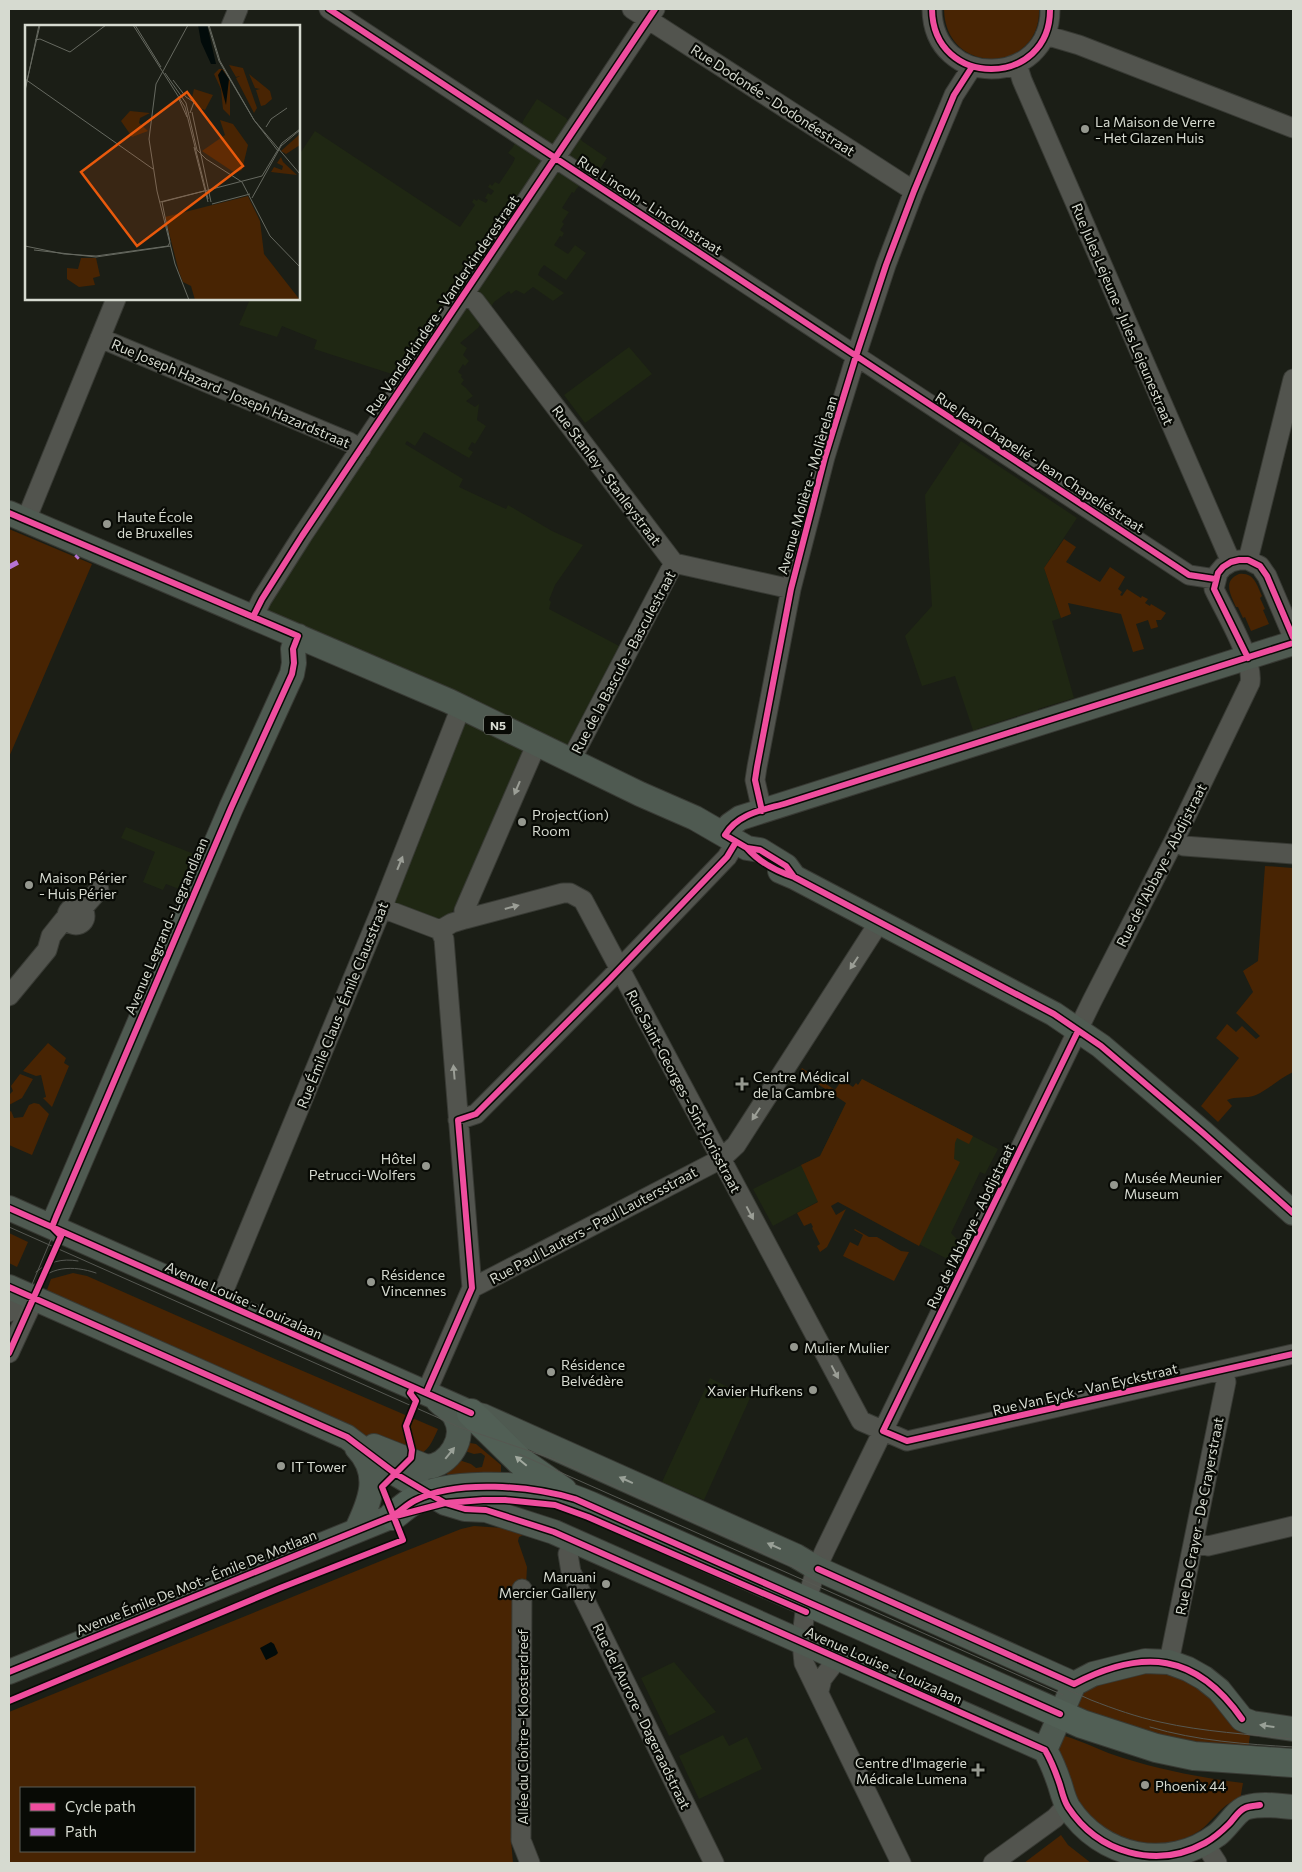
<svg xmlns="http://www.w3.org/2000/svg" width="1302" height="1872" font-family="Commissioner,sans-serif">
  <rect width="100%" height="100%" fill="#1b1e16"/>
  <path fill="#1f2713" d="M 537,99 L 566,118 L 582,141 L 607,158 L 600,169 L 577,188 L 574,193 L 572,192 L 562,208 L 569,212 L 562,222 L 564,224 L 560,230 L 564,233 L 562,237 L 560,236 L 554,245 L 568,254 L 575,245 L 586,253 L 566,280 L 544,265 L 540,270 L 538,275 L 564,293 L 553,301 L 533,287 L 524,294 L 516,290 L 511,294 L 509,291 L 494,302 L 478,328 L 460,343 L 467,348 L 463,355 L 469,361 L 465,366 L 463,364 L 458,372 L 462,375 L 461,377 L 464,380 L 461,384 L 466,388 L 473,396 L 466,401 L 475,407 L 479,404 L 477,420 L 486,426 L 475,444 L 472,442 L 468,449 L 473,452 L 469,458 L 424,432 L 415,446 L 407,441 L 405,444 L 463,479 L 459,487 L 506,509 L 508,505 L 552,531 L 583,545 L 555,585 L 549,600 L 551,602 L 549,609 L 621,647 L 573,746 L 528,750 L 448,921 L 434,922 L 396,908 L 391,897 L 464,717 L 248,603 L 381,401 L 380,400 L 395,375 L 314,349 L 317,340 L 282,326 L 277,337 L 239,325 L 250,299 L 299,299 L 299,155 L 315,131 L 460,227 L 475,205 L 472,202 L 474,199 L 477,201 L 478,199 L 486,203 L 488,200 L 485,198 L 488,193 L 491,195 L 494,191 L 488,187 L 490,184 L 492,186 L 495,182 L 499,184 L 513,163 L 515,158 L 508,153 L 513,147 L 524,119 Z
    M 629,347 L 652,374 L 585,423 L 564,395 Z
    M 961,441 L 1077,518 L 1044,568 L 1061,618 L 1052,621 L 1074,698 L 1038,709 L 1039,713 L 1034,715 L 1033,711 L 977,729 L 978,732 L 974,733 L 955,676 L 922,686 L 905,636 L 932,606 L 925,495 Z
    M 126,827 L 194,854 L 179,889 L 166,884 L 163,890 L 143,882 L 155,852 L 121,838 Z
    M 862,1079 L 998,1149 L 985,1174 L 980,1172 L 951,1233 L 960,1242 L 951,1261 L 828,1196 L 773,1226 L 753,1189 L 820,1156 L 846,1103 Z
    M 710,1378 L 750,1398 L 704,1500 L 662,1482 Z
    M 674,1662 L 716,1712 L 669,1736 L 641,1678 Z
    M 723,1735 L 729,1746 L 747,1737 L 762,1769 L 699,1799 L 679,1756 Z"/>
  <path fill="#482403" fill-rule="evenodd" d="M 944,9 L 1039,9 C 1041,74 945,77 944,9 Z
    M 9,529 L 92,564 L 9,757 Z
    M 1064,539 L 1076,547 L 1066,562 L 1100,582 L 1110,567 L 1125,577 L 1118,589 L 1122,592 L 1120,595 L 1122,596 L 1127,589 L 1141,598 L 1142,596 L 1148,599 L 1145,603 L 1150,606 L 1151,604 L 1166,613 L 1161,620 L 1156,620 L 1158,627 L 1151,629 L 1148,620 L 1136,624 L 1144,649 L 1133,652 L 1121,614 L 1068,603 L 1071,614 L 1061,618 L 1044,568 Z
    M 1239,574 C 1254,572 1257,585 1262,596 L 1260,598 L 1265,609 L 1263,610 L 1269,624 L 1251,631 L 1245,617 L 1243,618 L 1238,607 L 1236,607 C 1231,595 1222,581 1239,574 Z
    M 1265,866 L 1293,868 L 1293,1072 C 1280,1078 1269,1089 1256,1095 C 1246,1099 1236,1096 1227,1100 L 1232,1106 L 1218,1122 L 1201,1106 L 1239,1058 L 1216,1038 L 1227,1024 L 1236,1032 L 1242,1026 L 1256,1039 L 1260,1036 L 1236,1013 L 1253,992 L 1243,971 L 1258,961 Z
    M 48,1043 L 66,1058 L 64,1063 L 69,1066 L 52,1107 L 43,1098 L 46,1097 L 41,1075 L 36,1076 L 23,1071 Z
    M 802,1068 L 835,1090 L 842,1080 L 853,1087 L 856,1083 L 858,1085 L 862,1079 L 973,1136 L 969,1144 L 957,1138 L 955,1143 L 954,1159 L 960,1162 L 919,1246 L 838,1202 L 831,1206 L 836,1215 L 846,1209 L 827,1247 L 820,1252 L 817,1246 L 820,1244 L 812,1228 L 813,1227 L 811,1223 L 804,1226 L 797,1213 L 818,1202 L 801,1165 L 820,1156 L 846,1103 L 800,1072 Z
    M 20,1074 L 33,1079 L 22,1098 L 9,1105 L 9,1095 L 13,1091 L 11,1086 Z
    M 34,1103 L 39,1104 L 49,1114 L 32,1155 L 9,1145 L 9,1112 L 11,1111 L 14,1118 L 23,1117 L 29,1105 Z
    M 855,1229 L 869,1237 L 877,1237 L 901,1251 L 909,1252 L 894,1281 L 843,1256 L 850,1242 L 858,1246 L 863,1235 L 854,1230 Z
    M 9,1233 L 28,1242 L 17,1267 L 9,1263 Z
    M 73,1273 L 87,1276 L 275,1359 L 438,1429 C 432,1442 429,1451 415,1457 L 44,1298 L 51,1279 Z
    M 470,1443 L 476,1444 L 501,1465 L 501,1473 L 467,1473 L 448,1475 L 445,1472 L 459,1460 L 471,1464 L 476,1468 L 482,1467 L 485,1456 L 481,1453 L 474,1454 L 465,1451 Z
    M 474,1526 L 503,1528 L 523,1535 L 519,1537 L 518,1541 L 527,1567 L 513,1813 L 511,1840 L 513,1863 L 9,1863 L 9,1712 L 393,1556 L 461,1529 ZM 21,1788 L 194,1788 L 194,1851 L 21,1851 Z
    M 1152,1671 L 1185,1677 L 1251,1728 L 1248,1750 L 1194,1742 L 1145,1731 L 1080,1709 L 1076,1704 L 1081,1692 L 1093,1686 Z
    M 1065,1736 C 1085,1742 1103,1752 1123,1758 C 1162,1770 1202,1778 1243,1783 L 1240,1800 C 1225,1799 1212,1823 1199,1831 C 1165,1853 1122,1846 1092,1820 C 1086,1815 1080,1806 1076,1799 C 1067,1785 1061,1761 1055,1745 L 1061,1738 Z
    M 1061,1835 L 1068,1845 L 1091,1863 L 1024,1863 Z"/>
  <path fill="#020b0a" d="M 271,1642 L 274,1644 L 278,1653 L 276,1655 L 266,1660 L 260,1648 Z"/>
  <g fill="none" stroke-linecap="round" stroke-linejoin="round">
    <defs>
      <path id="minor" d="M 329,9 L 1189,575 L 1215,579
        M 632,9 L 914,191
        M 932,9 C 933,90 1051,88 1050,9
        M 231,26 L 238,9
        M 1045,35 L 1079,45 L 1293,128
        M 1017,64 L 1022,80 L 1231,562
        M 464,294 L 475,301 L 674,563 L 791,589
        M 100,338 L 349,442 L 361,449
        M 26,520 L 116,299
        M 1248,560 L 1293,379
        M 253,617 L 262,599 L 302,536 L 655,9
        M 571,760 L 674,563
        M 762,811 L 755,780 L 757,767 L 791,589 L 825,457 L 856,356 L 886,265 L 914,191 L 954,95 L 972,67
        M 1174,841 L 1184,846 L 1293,854
        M67 916a9 9 0 1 1 18 0a9 9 0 1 1-18 0Z
        M 382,908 L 440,930
        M 82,909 L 99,890
        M 465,919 L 464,911 L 537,743
        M 440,930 L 452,923 L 465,919 L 563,893 L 570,893 L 583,900 L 861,1421 L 907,1441 L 1293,1354
        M 9,996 L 47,950 L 51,936 L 67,916
        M 458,1120 L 476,1114 L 609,980 L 727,857 L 736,842
        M 472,1288 L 721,1159 L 736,1145 L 880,921
        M 219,1302 L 382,908 L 461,707
        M 9,1312 L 16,1291
        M 9,1353 L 34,1299
        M 426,1393 L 472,1288 L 444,939 L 440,930
        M 574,1540 L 568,1554 L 571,1572 L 714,1863
        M 1194,1543 L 1208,1546 L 1293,1526
        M 522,1589 L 521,1840 L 530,1863
        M 1169,1662 L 1226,1382 L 1223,1370
        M 819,1691 L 822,1679 L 838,1658
        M 1204,1843 L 1217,1863
        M 901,1863 L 804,1663 C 799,1625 808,1585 825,1550 L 1092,1001 L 1174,841 L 1250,683 C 1254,660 1225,612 1214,589 L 1218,573 L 1223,567 L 1231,562 L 1239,560 L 1248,560 L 1260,566 L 1267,576 L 1293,637
        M 993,1863 L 1055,1818 L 1067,1805"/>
      <path id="major" d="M 9,513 L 449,701 L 640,794 L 695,818 L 747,848 L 760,850 L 786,866 L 794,877
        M 725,835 L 730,825 L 740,818 L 1293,643
        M 780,871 L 794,877 L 1054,1014 L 1101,1046 L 1203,1133 L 1293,1213
        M 9,1208 L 471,1413 L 483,1416 L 796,1556 L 818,1569 L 1074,1684
        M 52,1227 L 231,808 L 292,674 L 294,663 L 293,649 L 298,636
        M 9,1287 L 347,1437 L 396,1474 L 445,1503 L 465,1509 L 486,1510 L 554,1532 L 1045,1750 C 1052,1762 1056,1773 1060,1785 C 1062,1792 1064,1800 1068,1807 C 1101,1858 1168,1872 1217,1835 C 1227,1828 1237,1809 1248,1807 C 1262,1803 1279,1806 1293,1807
        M 374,1446 L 427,1467 C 449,1465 467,1438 455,1417 C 452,1411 443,1406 438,1401
        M 356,1531 C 370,1502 382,1474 357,1448
        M 9,1672 L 393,1516
        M 1045,1750 L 1074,1684 L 1093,1674 L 1145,1661 L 1169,1662 L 1188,1669 L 1204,1678 L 1219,1690 L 1242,1719 L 1252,1723 L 1293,1729"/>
      <path id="highway" d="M 471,1413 L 520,1461 L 563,1491
        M 393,1516 C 400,1511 407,1504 415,1500 C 447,1482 520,1485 555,1493 C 567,1496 579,1501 591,1506 L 1082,1724 L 1156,1748 L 1194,1756 L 1293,1763"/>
    </defs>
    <use href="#minor" stroke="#383a34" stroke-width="21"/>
    <use href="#major" stroke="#383a34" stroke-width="26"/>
    <use href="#highway" stroke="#383a34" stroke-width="30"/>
    <use href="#minor" stroke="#52544e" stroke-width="19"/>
    <use href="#major" stroke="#4f5a51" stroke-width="24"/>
    <use href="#highway" stroke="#515f55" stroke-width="28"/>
    <path stroke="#565852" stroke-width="1" d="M 9,509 L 166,577 L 275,621 C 298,635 302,657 293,681 L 218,843 L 9,1339
      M 9,1227 L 459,1427 L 556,1460 L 1091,1700 C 1114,1709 1137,1717 1160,1722 C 1204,1732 1249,1734 1293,1739
      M 36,1272 C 48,1262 62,1258 78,1261
      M 33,1286 C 49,1266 73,1265 96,1273
      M 519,1454 L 1063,1695
      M 1150,1727 C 1197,1741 1245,1744 1293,1747"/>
    <path stroke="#b673d3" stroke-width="5" stroke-dasharray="10 5" stroke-linecap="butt" d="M 76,558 L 78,556
      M 9,567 L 22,560"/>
    <defs>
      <path id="cycleway" d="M 329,9 L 1189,575 L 1215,579
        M 932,9 C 933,90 1051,88 1050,9
        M 9,513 L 298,636 L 293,649 L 294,663 L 292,674 L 231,808 L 56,1217 L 52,1227 L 61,1236 L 9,1353
        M 253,617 L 262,599 L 302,536 L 655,9
        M 1248,658 L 1214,589 L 1218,573 L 1223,567 L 1231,562 L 1239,560 L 1248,560 L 1260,566 L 1267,576 L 1293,637
        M 762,811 L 755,780 L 757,767 L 791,589 L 825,457 L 856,356 L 886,265 L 914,191 L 954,95 L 972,67
        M 747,848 C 759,862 776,871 794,877 L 1054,1014 L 1101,1046 L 1203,1133 L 1293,1213
        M 794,877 L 786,866 L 760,850 L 747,848 L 725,835 C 738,813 764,810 787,803 L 1293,643
        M 1078,1031 L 883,1431 L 907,1441 L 1293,1354
        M 9,1208 L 471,1413
        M 9,1287 L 347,1437 L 396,1474 L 445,1503 L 465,1509 L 486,1510 L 554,1532 L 1045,1750 C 1052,1762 1056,1773 1060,1785 C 1062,1792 1064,1801 1068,1807 C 1098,1853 1156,1870 1205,1843 C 1214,1838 1222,1831 1229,1824 C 1234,1819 1238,1811 1245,1808 C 1249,1806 1255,1806 1260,1805
        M 426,1393 L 472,1288 L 458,1120 L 476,1114 L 609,980 L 727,857 L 736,842
        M 397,1513 C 403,1509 409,1503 416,1500 C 457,1479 532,1486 575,1499 L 1060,1714
        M 818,1569 L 1074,1684 C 1143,1648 1196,1653 1242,1719
        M 9,1672 L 388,1518 L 445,1503 L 483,1500 L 505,1500 L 555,1505 L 588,1517 L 806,1612
        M 9,1701 L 280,1588 L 403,1540 L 382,1487 L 411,1458 L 412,1450 L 406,1426 L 416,1401 L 410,1393 L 413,1388"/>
    </defs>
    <use href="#cycleway" stroke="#080a05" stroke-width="9"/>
    <use href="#cycleway" stroke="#ef4d9e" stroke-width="6"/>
  </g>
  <defs><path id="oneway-solid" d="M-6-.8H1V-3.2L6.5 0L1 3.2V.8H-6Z" transform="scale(1.25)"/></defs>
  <g fill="#9b9e96">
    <use href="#oneway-solid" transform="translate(517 788) rotate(113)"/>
    <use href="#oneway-solid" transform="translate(400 863) rotate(-68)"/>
    <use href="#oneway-solid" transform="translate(512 907) rotate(-15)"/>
    <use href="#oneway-solid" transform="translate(854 963) rotate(123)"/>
    <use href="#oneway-solid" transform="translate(454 1072) rotate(-95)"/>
    <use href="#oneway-solid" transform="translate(756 1114) rotate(123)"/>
    <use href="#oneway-solid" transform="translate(750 1213) rotate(62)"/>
    <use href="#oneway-solid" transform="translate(835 1372) rotate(62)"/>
  </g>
  <g fill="#99a097">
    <use href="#oneway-solid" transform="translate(450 1453) rotate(-51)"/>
    <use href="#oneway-solid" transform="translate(626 1480) rotate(-156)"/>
    <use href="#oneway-solid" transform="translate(774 1546) rotate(-156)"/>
    <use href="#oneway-solid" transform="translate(1267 1726) rotate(-172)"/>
  </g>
  <use fill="#a1a99f" href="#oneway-solid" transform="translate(521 1461) rotate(-140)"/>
  <g fill="#95988f" stroke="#080a05" stroke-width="2">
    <circle cx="1085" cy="129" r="5"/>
    <circle cx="107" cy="524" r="5"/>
    <circle cx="522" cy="822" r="5"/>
    <circle cx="29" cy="885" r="5"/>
    <path d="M739.5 1076.5h5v5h5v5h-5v5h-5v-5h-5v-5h5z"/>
    <circle cx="426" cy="1166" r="5"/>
    <circle cx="1114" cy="1185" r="5"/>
    <circle cx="371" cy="1282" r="5"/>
    <circle cx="794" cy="1347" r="5"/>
    <circle cx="551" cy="1372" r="5"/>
    <circle cx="813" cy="1390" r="5"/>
    <circle cx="281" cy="1466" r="5"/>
    <circle cx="606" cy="1584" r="5"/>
    <path d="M975.5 1762.5h5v5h5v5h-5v5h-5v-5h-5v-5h5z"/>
    <circle cx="1145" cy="1785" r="5"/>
  </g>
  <g text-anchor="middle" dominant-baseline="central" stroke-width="4.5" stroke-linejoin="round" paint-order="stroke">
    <rect fill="#080a05" stroke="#989c93" stroke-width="1" x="484" y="715.5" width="28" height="19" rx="4"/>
    <g font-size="12" font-weight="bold" fill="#d6dad0">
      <text x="498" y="725">N5</text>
    </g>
    <g font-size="14" fill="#d6dad0" stroke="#080a05">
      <text transform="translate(773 100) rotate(33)">Rue Dodonée - Dodonéestraat</text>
      <text transform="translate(650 205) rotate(33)">Rue Lincoln - Lincolnstraat</text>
      <text transform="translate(442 305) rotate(-56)">Rue Vanderkindere - Vanderkinderestraat</text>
      <text transform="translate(1123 314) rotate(67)">Rue Jules Lejeune - Jules Lejeunestraat</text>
      <text transform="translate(231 393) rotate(23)">Rue Joseph Hazard - Joseph Hazardstraat</text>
      <text transform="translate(1040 462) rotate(33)">Rue Jean Chapelié - Jean Chapeliéstraat</text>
      <text transform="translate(607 475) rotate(53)">Rue Stanley - Stanleystraat</text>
      <text transform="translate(807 485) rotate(-74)">Avenue Molière - Molièrelaan</text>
      <text transform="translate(623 662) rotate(-62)">Rue de la Bascule - Basculestraat</text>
      <text transform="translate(1161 865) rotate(-63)">Rue de l'Abbaye - Abdijstraat</text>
      <text transform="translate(166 926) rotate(-67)">Avenue Legrand - Legrandlaan</text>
      <text transform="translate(342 1005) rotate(-68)">Rue Émile Claus - Émile Clausstraat</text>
      <text transform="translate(684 1091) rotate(62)">Rue Saint-Georges - Sint-Jorisstraat</text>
      <text transform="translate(593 1225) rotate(-28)">Rue Paul Lauters - Paul Lautersstraat</text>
      <text transform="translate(970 1226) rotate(-64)">Rue de l'Abbaye - Abdijstraat</text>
      <text transform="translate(244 1300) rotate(24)">Avenue Louise - Louizalaan</text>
      <text transform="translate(1085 1389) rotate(-13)">Rue Van Eyck - Van Eyckstraat</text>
      <text transform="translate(1199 1516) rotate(-79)">Rue De Crayer - De Crayerstraat</text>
      <text transform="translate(196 1582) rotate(-22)">Avenue Émile De Mot - Émile De Motlaan</text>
      <text transform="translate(884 1665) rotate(24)">Avenue Louise - Louizalaan</text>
      <text transform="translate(642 1716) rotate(64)">Rue de l'Aurore - Dageraadstraat</text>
      <text transform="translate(522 1727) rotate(-90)">Allée du Cloître - Kloosterdreef</text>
    </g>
    <g font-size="14" fill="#d6dad0" stroke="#080a05" text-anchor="start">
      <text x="1095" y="121">La Maison de Verre<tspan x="1095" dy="16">- Het Glazen Huis</tspan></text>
      <text x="117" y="516">Haute École<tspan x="117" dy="16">de Bruxelles</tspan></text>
      <text x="532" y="814">Project(ion)<tspan x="532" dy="16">Room</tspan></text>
      <text x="39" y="877">Maison Périer<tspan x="39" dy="16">- Huis Périer</tspan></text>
      <text x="753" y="1076">Centre Médical<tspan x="753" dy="16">de la Cambre</tspan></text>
      <text x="416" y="1158" text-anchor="end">Hôtel<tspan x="416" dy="16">Petrucci-Wolfers</tspan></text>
      <text x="1124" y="1177">Musée Meunier<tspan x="1124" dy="16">Museum</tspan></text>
      <text x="381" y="1274">Résidence<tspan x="381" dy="16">Vincennes</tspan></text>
      <text x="804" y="1347">Mulier Mulier</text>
      <text x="561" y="1364">Résidence<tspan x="561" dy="16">Belvédère</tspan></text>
      <text x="803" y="1390" text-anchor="end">Xavier Hufkens</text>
      <text x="291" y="1466">IT Tower</text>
      <text x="596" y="1576" text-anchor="end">Maruani<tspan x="596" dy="16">Mercier Gallery</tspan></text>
      <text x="967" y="1762" text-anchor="end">Centre d'Imagerie<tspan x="967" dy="16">Médicale Lumena</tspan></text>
      <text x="1155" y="1785">Phoenix 44</text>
    </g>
  </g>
  <g transform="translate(25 25)">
    <rect width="275" height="275" fill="#1b1e16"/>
    <path d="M 204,40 L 218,43 L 232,83 L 229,88 L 211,53 L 215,51 L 211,52 ZM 194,44 L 198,44 L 205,56 L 205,91 L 198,84 L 196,64 L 189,49 ZM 224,49 L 245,66 L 247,74 L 240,80 L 236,81 L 231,65 L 235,64 L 230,63 ZM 169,64 L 188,70 L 180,85 L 171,82 L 167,73 ZM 105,86 L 125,88 L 115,93 L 114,98 L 123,106 L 107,112 L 96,96 ZM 195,95 L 208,99 L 223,120 L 217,145 L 210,148 L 177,126 L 200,110 ZM 275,109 L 275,120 L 261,129 L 256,126 ZM 256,132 L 258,137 L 272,150 L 246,147 L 249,142 L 257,145 L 258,141 L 252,138 ZM 223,171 L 235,196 L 239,229 L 275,275 L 170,275 L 166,261 L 158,257 L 154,247 L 140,192 ZM 56,233 L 71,233 L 75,251 L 68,253 L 70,260 L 54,262 L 42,254 L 42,243 L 53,244 Z" fill="#482403"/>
    <path d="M 173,0 L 182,0 L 191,39 L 186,39 L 176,17 ZM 197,44 L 204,54 L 201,80 L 193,50 Z" fill="#020b0a"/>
    <path fill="none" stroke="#666960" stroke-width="1" d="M 108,0 L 160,82 L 183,174M 110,0 L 136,42M 163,0 L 131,59 L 124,114 L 132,166 L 150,239 L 164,275M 183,0 L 194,36 L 229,95 L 275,149M 184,0 L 195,36 L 229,95 L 253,126M 10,15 L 15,14 L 45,27 L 81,0M 140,48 L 161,78 L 172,125 L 181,134M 0,54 L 128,144M 148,55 L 161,72 L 169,77 L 165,88M 0,64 L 15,0M 0,66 L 14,0M 153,72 L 162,92M 167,87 L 186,177M 241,102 L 246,94 L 262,83M 169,122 L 183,177M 181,134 L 217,157 L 245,211 L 275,242M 227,173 L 256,121 L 275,105M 135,177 L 179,166M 187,179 L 225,169M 0,221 L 39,229 L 71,231 L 143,221 L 145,217 L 137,177 L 237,151 L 257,118 L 275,104M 9,225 L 71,232 L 146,221"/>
    <path fill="#e8590c" fill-opacity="0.15" stroke="#e8590c" stroke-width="2.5" d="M 162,67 L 218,141 L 112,221 L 56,147 Z"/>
    <rect width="275" height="275" fill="none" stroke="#d6dad0" stroke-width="2.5"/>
  </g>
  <rect width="1302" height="1872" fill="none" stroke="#d6dad0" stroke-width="20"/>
  <rect x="20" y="1787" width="175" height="65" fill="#080a05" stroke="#5a5d56"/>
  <rect x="30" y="1803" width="25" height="8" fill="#ef4d9e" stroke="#5a5d56"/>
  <text x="65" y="1812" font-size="15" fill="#d6dad0">Cycle path</text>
  <rect x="30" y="1828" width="25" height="8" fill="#b673d3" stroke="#5a5d56"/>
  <text x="65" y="1837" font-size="15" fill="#d6dad0">Path</text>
</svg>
